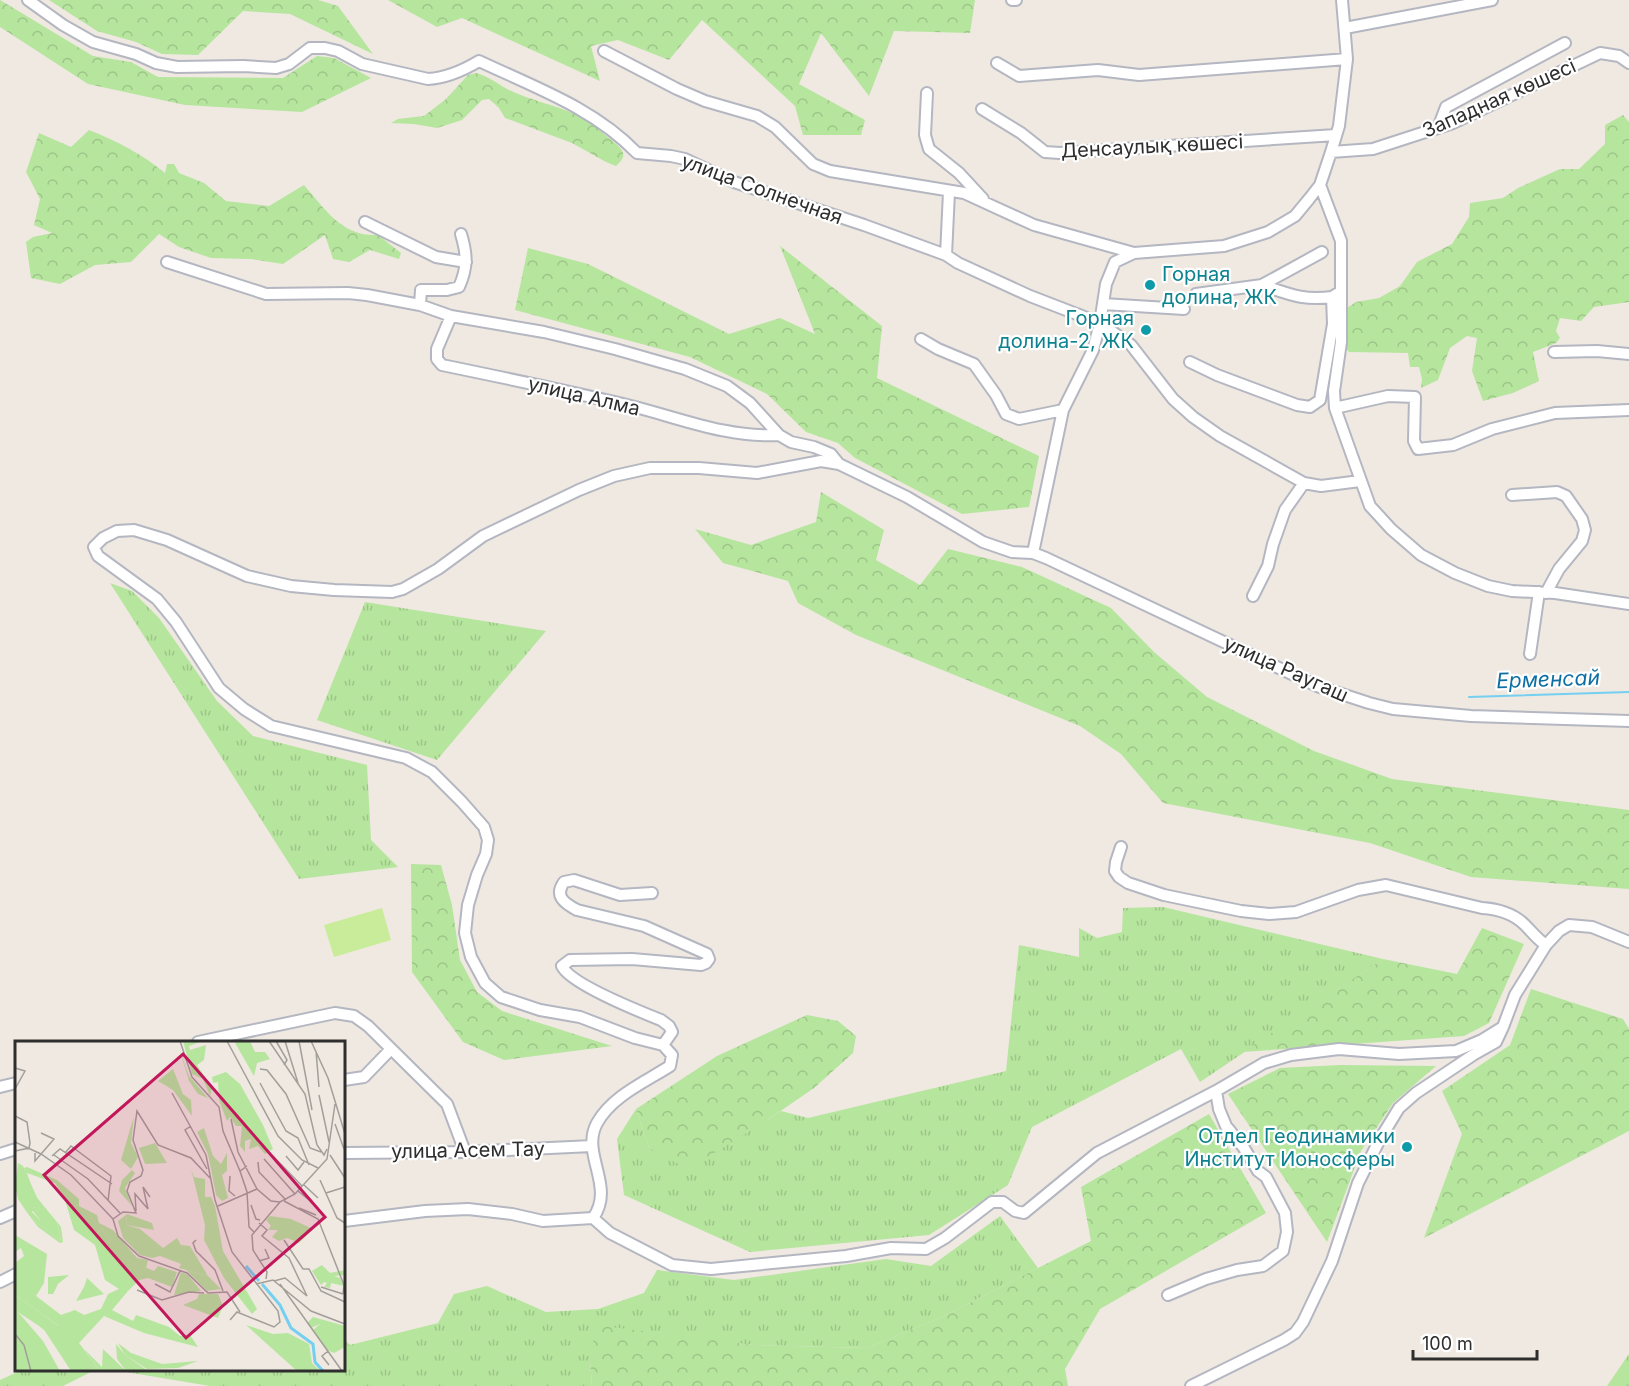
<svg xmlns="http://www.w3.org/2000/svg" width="1629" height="1386" font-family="Inter,sans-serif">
  <defs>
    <pattern id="grass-tufts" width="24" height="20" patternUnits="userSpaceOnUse" patternTransform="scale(1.5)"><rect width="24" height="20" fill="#b6e59e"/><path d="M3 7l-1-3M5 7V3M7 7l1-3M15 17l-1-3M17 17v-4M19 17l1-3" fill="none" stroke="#9dc588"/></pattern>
    <pattern id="forest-crowns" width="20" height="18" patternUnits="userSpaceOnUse" patternTransform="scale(1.5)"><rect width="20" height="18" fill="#b6e59e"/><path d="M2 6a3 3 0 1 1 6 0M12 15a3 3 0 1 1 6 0" fill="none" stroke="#9dc588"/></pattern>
  </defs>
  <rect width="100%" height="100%" fill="#efe9e1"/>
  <path fill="url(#grass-tufts)" d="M 110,583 L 132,591 L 159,618 L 217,701 L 253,736 L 367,765 L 371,840 L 398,867 L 299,879 Z
    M 365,602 L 546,631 L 437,760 L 317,720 Z
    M 1163,907 L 1383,959 L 1200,1082 L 1181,1049 L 1032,1127 L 1008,1185 L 929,1235 L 750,1252 L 624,1195 L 617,1139 L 636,1109 L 649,1148 L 766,1121 L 781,1111 L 808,1118 L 1006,1071 L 1019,945 L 1079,957 L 1079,928 L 1097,938 L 1122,932 L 1123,908 Z
    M 1000,1216 L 1038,1268 L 940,1318 L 867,1348 L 753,1345 L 680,1337 L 590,1361 L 592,1386 L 210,1386 L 114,1370 L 344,1370 L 344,1339 L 350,1345 L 438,1323 L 454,1294 L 487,1286 L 546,1312 L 598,1309 L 644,1293 L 657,1270 L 734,1280 L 886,1259 L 931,1266 Z
    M 1629,1354 L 1629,1386 L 1607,1386 Z
    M 22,1370 L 95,1370 L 63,1386 L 0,1386 L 0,1380 Z"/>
  <path fill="url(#forest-crowns)" d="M 0,0 L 93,56 L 131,62 L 158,77 L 283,78 L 317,56 L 334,58 L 371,78 L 302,112 L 185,105 L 88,84 L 0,27 Z
    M 49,0 L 318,0 L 338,6 L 373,54 L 290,14 L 243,11 L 198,55 L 162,54 L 136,42 L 97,31 Z
    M 388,0 L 975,0 L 970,33 L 894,31 L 869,96 L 821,33 L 799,84 L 865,120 L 861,135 L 803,135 L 795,106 L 702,20 L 669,60 L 618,40 L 591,46 L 600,81 L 462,18 L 437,27 Z
    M 477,73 C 489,77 498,84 509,90 C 530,100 554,105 575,114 C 588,120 598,129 609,138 C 620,148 631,153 616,166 L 606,162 L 572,143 L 505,118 L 499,108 L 489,99 L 482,100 L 462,120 L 437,128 L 414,124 L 391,123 L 398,119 L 424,116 L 446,99 L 468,75 Z
    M 1623,115 L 1629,122 L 1629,302 L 1594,307 L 1581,321 L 1560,318 L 1556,331 L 1560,338 L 1556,343 L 1533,352 L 1539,381 L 1513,393 L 1483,401 L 1472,371 L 1477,338 L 1467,336 L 1450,348 L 1438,380 L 1421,388 L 1422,379 L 1419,367 L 1410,367 L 1408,353 L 1349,352 L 1344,346 L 1347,308 L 1356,302 L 1379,298 L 1400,286 L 1417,262 L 1452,244 L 1469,217 L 1470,203 L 1503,198 L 1518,188 L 1560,169 L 1579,169 L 1605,144 L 1605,125 Z
    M 89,130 C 117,141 142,154 165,173 L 167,164 L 174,164 L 179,173 L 204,183 L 226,201 L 269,206 L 304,185 C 325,209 342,237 378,235 L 401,253 L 399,259 L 370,250 L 349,262 L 333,259 L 325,235 L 283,264 L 251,259 L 211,258 L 179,247 L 159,234 L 131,262 L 95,265 L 60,284 L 31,278 L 26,242 L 33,237 L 52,233 L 34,225 L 40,199 L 26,172 L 39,133 L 71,147 Z
    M 780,246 L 882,326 L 877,378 L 1039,456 L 1029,507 L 962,514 L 855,458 L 838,443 L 806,432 L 767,394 L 690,357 L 515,310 L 528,248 L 588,264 L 729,334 L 780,318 L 815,334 Z
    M 821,492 L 884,530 L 876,560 L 920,585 L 948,549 L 1022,567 L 1111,608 L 1154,652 L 1207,697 L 1314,751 L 1392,779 L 1629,810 L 1629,889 L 1471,877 L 1370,843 L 1163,803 L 1121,754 L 1080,726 L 856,635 L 798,603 L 788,581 L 723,563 L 695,529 L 751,545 L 816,522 Z
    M 411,864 L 441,865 L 452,905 L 460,960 L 477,992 L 502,1011 L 612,1046 L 504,1060 L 463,1042 L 412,972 Z
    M 1482,928 L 1524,944 L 1489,1023 L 1464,1036 L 1243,1052 L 1383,959 L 1457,974 Z
    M 1531,989 L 1623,1019 L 1629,1029 L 1629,1131 L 1424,1238 L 1462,1134 L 1442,1091 L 1510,1045 Z
    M 807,1015 L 838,1021 L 856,1036 L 853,1053 L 814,1088 L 766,1121 L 688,1169 L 649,1148 L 636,1109 L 717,1056 Z
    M 1340,1065 L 1436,1066 L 1393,1103 L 1361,1151 L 1327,1242 L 1228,1094 L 1280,1068 Z
    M 1209,1114 L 1266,1213 L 1100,1309 L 1065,1369 L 1068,1386 L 592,1386 L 590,1361 L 596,1325 L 753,1345 L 867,1348 L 940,1318 L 1091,1241 L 1081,1187 Z"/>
  <path fill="#c9ec9a" d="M 382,908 L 391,940 L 334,957 L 324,925 Z"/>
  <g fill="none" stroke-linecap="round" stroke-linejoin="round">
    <path stroke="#75cff0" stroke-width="2" d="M 1469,697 L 1629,692"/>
    <defs>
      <path id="minor" d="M 28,0 L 63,25 L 93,42 L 136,54 L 156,63 L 177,67 L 243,66 L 276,68 L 289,64 L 310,48 L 325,48 L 338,51 L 362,64 L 428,79 C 446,78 464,70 479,61 C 534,87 594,108 637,153 L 671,156 L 685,159 L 734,182 L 864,225 L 946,255 L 949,192
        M 1012,0 L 1016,0
        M 1345,28 L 1492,0
        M 604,51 L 677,89 L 705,101 L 757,116 L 775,127 L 813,164 L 830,171 L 964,193 L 1034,225 L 1134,253 L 1224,246 L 1268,232 L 1295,216 L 1309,199 L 1320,185 L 1331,152 L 1339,126 L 1347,59 L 1342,0
        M 997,63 L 1019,76 L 1098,70 L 1139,75 L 1347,59
        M 927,93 L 925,135 L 929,149 L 959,173 L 983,199
        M 982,109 L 1021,133 L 1045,152 L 1060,153 L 1336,135
        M 1438,128 L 1446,107 L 1565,43
        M 1331,152 L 1373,149 L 1453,123 L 1600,53 L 1619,56 L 1629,63
        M 1320,185 L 1341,241 L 1341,342 L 1334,391 L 1335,408 L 1370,506 L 1391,529 L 1421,555 L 1455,573 L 1488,586 L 1512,591 L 1555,593 L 1629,604
        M 365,222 L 436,257 L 466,262
        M 1322,252 L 1262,285 C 1289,294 1303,301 1332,297
        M 946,255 L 958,263 L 1030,296 L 1100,323 L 1131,345 L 1173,399 L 1193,417 L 1220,436 L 1304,483 L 1321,486 L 1360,481
        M 167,262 L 266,294 L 348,293 L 367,295 L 420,305 L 451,316 L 544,332 L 615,349 L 685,369 L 727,386 L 750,403 L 779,435 L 791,442 L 814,447 L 831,454 L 839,464
        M 1196,294 L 1262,285
        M 1103,304 L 1184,309
        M 420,305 L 421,290 L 447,290 L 459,287 C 468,267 467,254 461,234
        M 451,316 L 437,349 L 437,359 L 442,365 C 505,378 568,391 631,406 C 680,418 727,438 779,435
        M 921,339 L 938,349 L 974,364 L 996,395 L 1006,414 L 1019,419 L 1063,410
        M 1554,352 L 1597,351 L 1629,354
        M 1190,362 L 1217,375 L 1297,405 L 1310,407 L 1320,400 L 1333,324 L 1332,297 L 1340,292
        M 1335,408 L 1388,396 L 1415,397 L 1414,441 L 1418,449 L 1453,445 L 1492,429 L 1555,413 L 1629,410
        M 1512,495 L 1557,492 L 1566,496 L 1582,519 L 1585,530 L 1582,541 L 1559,569 L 1546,593
        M 1033,553 L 1063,410 L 1093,350 L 1100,323 L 1106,284 L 1115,262 L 1134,253
        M 1253,596 L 1268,566 L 1273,544 L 1285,510 L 1304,483
        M 1530,654 L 1539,592
        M 1121,847 L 1116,862 L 1115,871 L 1119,877 L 1128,883 L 1164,895 L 1241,911 L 1269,914 L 1296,912 L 1358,890 L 1386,885 L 1482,908 C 1498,909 1513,913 1525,925 C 1533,933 1537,939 1546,945
        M 652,893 L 620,895 L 574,880 L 564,882 C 554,896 564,903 577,910 L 644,926 L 707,954 L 709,959 L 706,963 L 701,965 L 632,959 L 570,960 L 562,966 C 570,984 641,1012 661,1020 L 669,1026 L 672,1032 L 663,1045
        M 198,1042 L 335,1013 L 354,1016 L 368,1026 L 447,1104 L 465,1152
        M 344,1080 L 364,1077 L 391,1049
        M 0,1087 L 16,1083
        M 344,1153 L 465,1152 L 592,1146
        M 0,1154 L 16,1149
        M 0,1218 L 16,1211
        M 593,1218 C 616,1186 580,1154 597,1123 C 612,1096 645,1082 670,1066 L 672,1055 L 663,1045 L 635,1038 L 580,1017 L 540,1010 L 501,997 L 485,983 L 471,957 L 465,933 L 468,905 L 477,875 L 486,854 L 488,840 L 484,827 L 462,802 L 432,772 L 406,758 L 271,726 L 244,709 L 219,688 L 176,622 L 157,599 L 98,556 L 94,547 L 103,538 L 117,531 L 134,530 L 167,540 L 247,576 L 291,586 L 334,590 L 392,592 L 403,589 L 438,569 L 483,536 L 579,490 L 614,476 L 650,468 L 699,468 L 757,473 L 821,461 L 839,464 L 907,497 L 983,542 L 1012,552 L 1033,553 L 1046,558 L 1317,686 L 1369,703 L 1393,709 L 1471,716 L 1629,721
        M 593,1218 L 610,1233 L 672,1265 L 711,1269 L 846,1256 L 891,1248 L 926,1249 L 945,1238 L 992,1202 L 1003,1202 L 1015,1211 L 1024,1213 L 1097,1153 L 1216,1091 L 1264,1063 L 1291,1055 L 1339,1049 L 1399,1054 L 1456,1051 L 1482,1040 L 1503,1027 L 1515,995 L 1546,945 L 1559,931 L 1569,925 L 1592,927 L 1629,942
        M 344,1221 L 425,1211 L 468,1209 L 512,1214 L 543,1221 L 593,1218
        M 0,1282 L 16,1274
        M 1168,1295 L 1206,1279 L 1237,1270 L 1263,1266 L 1283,1251 L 1287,1232 L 1285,1213 L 1266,1177 L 1258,1171 L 1244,1148 L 1226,1126 L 1219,1109 L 1216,1091
        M 1191,1386 L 1284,1340 L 1295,1333 L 1303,1322 L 1332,1261 L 1358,1183 L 1380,1139 L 1399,1108 L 1416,1093 L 1473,1055 L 1496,1042 L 1503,1027"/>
    </defs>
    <use href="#minor" stroke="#b4b7c1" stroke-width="14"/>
    <use href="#minor" stroke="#fff" stroke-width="10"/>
  </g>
  <g fill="#0f9aa8" stroke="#fff" stroke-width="2">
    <circle cx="1150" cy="285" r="6"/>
    <circle cx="1146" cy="330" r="6"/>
    <circle cx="1407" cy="1147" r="6"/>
  </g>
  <g text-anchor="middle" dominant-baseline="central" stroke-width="4.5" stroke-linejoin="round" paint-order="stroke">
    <g font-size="20" fill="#2e2e2e" stroke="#fff">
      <text transform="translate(1499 98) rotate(-24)">Западная көшесі</text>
      <text transform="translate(1152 146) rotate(-3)">Денсаулық көшесі</text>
      <text transform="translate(762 189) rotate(20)">улица Солнечная</text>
      <text transform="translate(584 396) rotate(13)">улица Алма</text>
      <text transform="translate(1286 669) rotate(24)">улица Раугаш</text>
      <text transform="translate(468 1150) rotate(-1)">улица Асем Тау</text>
    </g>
    <g font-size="20" fill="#0d838f" stroke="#fff" text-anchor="end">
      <text x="1162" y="274" text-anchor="start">Горная<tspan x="1162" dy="23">долина, ЖК</tspan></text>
      <text x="1134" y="318">Горная<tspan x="1134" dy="23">долина-2, ЖК</tspan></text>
      <text x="1395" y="1136">Отдел Геодинамики<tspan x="1395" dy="23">Институт Ионосферы</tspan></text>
    </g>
    <g font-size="21" font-style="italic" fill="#0d6fa3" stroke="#fff">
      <text transform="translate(1548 679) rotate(-2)">Ерменсай</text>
    </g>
  </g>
  <g transform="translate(15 1041)">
    <rect width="330" height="330" fill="#efe9e1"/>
    <path d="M 119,75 L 116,102 L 123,116 L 116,128 L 106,119 ZM 140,102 L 152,122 L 130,123 L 124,107 ZM 12,126 L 42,139 L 64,158 L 64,165 L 82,174 L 84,182 L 98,189 L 122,217 L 133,219 L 131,227 L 108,217 L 87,188 L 78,196 L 101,242 L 113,250 L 97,269 L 118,280 L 121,274 L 154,286 L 165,295 L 175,294 L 183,306 L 129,292 L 89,275 L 64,302 L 85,330 L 81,330 L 24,285 L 44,285 L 0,254 L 0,222 L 9,215 L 6,207 L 0,211 L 0,194 L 32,213 L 29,242 L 21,255 L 46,274 L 60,269 L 69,274 L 86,268 L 93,253 L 104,248 L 90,239 L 80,204 L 59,189 L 50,159 L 40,142 L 12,132 L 19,153 L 46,186 L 48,201 L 45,202 L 23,186 L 11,170 L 3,158 L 0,144 L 20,180 L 47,200 L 42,182 L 26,180 L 17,169 L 23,164 L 9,127 ZM 112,173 L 111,184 L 125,188 L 148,207 L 162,197 L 166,204 L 175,205 L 193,235 L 164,227 L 166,223 L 145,215 L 137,217 L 125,214 L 108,197 L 103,180 ZM 231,284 L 258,293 L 273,292 L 294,303 L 297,322 L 305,330 L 282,330 ZM 101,303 L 110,314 L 133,330 L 111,330 L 102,318 Z" fill="#b6e59e"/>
    <path d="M 168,0 L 188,0 L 174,5 L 175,9 L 191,4 L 189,19 L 182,24 L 197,47 L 195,55 L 188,38 L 177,33 ZM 219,0 L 235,0 L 240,11 L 250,11 L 255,18 L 242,22 L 239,35 ZM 164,7 L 174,35 L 193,57 L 183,53 L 174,40 ZM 158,28 L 168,53 L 176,59 L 177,75 L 158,49 L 143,40 ZM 211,31 L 225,43 L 248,84 L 258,108 L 250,113 L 243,105 L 234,108 L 236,98 L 230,100 L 230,111 L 225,105 L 227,85 L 221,85 L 215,76 L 212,80 L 204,59 L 203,41 L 198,42 L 197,36 ZM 189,87 L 198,115 L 206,123 L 212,112 L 212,130 L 207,134 L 213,157 L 207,160 L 201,154 L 193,113 L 182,91 ZM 3,122 L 8,125 L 28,170 L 20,166 L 17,171 L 26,180 L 30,175 L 42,182 L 47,200 L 20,180 L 4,157 L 0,144 ZM 176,128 L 179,136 L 190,138 L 190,156 L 196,156 L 200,165 L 208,210 L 242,268 L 237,273 L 209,237 L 189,199 L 190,184 ZM 117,129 L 120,132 L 110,147 L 117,165 L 104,150 L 107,139 ZM 112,173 L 137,182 L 139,189 L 111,184 ZM 255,175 L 276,178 L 298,188 L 284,202 L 272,197 L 264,200 L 257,196 L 263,189 L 253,189 L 256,185 L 251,179 ZM 87,188 L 109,217 L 139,230 L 143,225 L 162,231 L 157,246 L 133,237 L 124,239 L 113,250 L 92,239 L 78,196 ZM 171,229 L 193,235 L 206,248 L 192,250 ZM 166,231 L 173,234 L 186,250 L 159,254 ZM 54,234 L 43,243 L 38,253 L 33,253 L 33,236 ZM 72,237 L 89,253 L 61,260 L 69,246 ZM 184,253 L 203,253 L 208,265 L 203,277 L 168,264 L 182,258 ZM 0,254 L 45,286 L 24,285 L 3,271 L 28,300 L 45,330 L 0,330 ZM 28,287 L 78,327 L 81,330 L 56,330 ZM 103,302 L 116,312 L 147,323 L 183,320 L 163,327 L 132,328 L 110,314 ZM 69,308 L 87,326 L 88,308 L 111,330 L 85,330 Z" fill="#b6e59e"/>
    <path d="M 307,224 L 315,232 L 330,229 L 330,234 L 319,235 L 325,237 L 329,245 L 316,242 L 315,247 L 309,246 L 312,242 L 309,241 L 306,244 L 297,230 ZM 298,276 L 330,285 L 330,306 L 319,312 L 312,309 L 298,289 L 305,283 L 296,287 L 292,282 Z" fill="#b6e59e"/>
    <path fill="none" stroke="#75cff0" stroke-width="3" d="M 231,225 L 244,240M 247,243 L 265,264 L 276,287 L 298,303 L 300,321 L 308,330"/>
    <path fill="none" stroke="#a29e99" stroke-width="1.5" d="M 165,0 L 177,36 L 204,66 L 208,90 L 225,130 L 232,125M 212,0 L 263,95 L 287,119 L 303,127M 254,0 L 290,53 L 302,104 L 309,114 L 312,108M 261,0 L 272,19 L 269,24M 270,0 L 283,42M 284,0 L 297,69M 296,0 L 313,37 L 330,93M 301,10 L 304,46M 0,27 L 10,30 L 0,48M 245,28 L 252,29 L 271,53 L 295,107 L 306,111M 245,42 L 271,90 L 283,97 L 294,124M 157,52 L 191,114 L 200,159 L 217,211 L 263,270 L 265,281 L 259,286 L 222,271 L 215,279M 304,54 L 314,101M 0,75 L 12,81 L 15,102 L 14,107 L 0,110M 216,78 L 223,111 L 242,148 L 256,160 L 265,161 L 280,153 L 312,118 L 320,63M 320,83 L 329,108M 176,85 L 170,89 L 192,128M 0,101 L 26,113 L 56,134 L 98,178M 20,112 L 20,120 L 39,98 L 26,92M 50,112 L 56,105 L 96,135 L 93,160M 39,114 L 73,138 L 105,172M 257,114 L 287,145M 315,114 L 330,137M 37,115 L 45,108 L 97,143M 271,115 L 283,129 L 289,121M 249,118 L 280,153M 243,121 L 244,131 L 271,159M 225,130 L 232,151 L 234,186 L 239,191M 215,135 L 214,150 L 220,155M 305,139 L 322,177 L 330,182M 289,144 L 303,157M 283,150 L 299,163M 311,152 L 330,146M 269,160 L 303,178 L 329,244 L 328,253M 236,164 L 241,178 L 245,179M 203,165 L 242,148M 284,167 L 301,174M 121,170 L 120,153 L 133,168 L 128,146 L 135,156M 98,178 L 108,171 L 121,172 L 112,150 L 115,141 L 126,135 L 128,129 L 118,99 L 122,70 L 143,104 L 176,117 L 195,137M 98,178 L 103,195 L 124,215 L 172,232 L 193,252 L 212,251 L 225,271M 244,182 L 252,189 L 247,195 L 274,217 L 292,255 L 270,237 L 259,240M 181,199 L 178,202 L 181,210 L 200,229 L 208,250M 269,199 L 288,228 L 294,228 L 306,250 L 330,261M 244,220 L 254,217 L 250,208M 251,238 L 252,231 L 238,209 L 237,194 L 265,161M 140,243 L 155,251 L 165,230M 241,243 L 258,239 L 296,270 L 330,283M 265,243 L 327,330M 306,246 L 328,253M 122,249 L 147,259 L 174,251 L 189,252M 0,293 L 9,304 L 16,330M 313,310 L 307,315 L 314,324"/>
    <path fill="#c2185b" fill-opacity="0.15" stroke="#c2185b" stroke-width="3" d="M 168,13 L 310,176 L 171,297 L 29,134 Z"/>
    <rect width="330" height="330" fill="none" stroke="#2e2e2e" stroke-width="3"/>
  </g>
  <path d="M1413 1350v9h124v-9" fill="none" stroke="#2e2e2e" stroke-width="3"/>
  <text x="1422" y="1350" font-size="18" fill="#2e2e2e" stroke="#ffffff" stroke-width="4.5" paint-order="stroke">100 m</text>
</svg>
